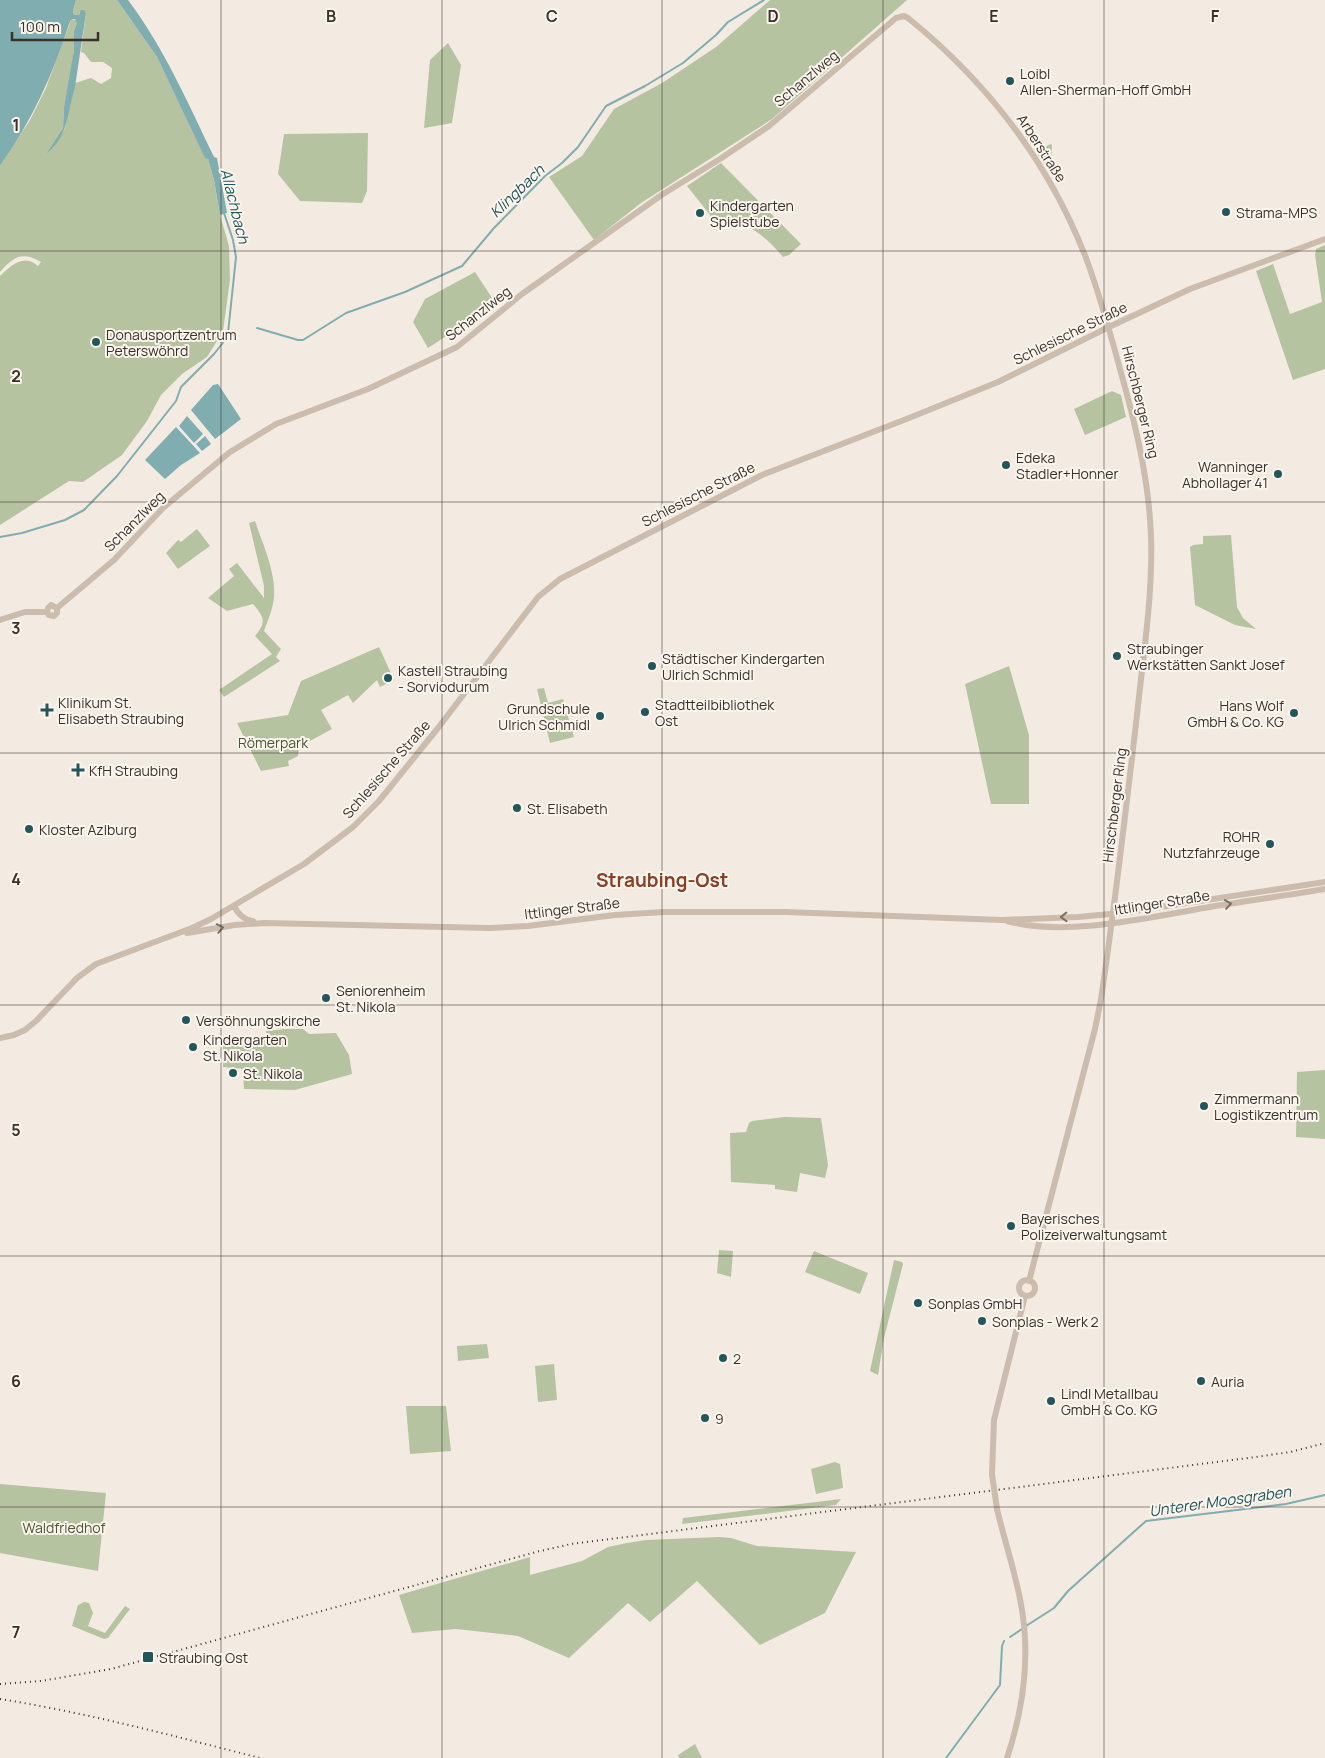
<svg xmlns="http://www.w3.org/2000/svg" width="1325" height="1758" font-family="Manrope,sans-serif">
  <rect width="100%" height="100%" fill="#f3ebe1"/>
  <path fill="#b6c3a1" d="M 76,0 L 117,0 L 157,57 L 205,157 L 208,159 L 214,180 L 220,215 L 229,246 L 230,280 L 223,331 L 207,357 L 182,374 L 161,395 L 147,421 L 122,455 L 83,482 L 69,481 L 0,525 L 0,276 C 11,266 23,253 38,266 L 41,262 C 22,251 13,257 0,272 L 0,166 L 30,120 L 46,88 L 71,20 L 77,20 L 77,23 L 74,31 L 74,50 L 72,65 L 64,107 L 63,128 L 46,154 L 54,147 L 65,128 L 75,83 L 91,78 L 101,84 L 111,78 L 112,68 L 103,62 L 91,62 L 84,53 L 81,52 L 86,13 L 80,12 L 79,15 L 74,15 L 73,11 Z
    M 770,0 L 907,0 L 772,119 L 641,203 L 594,240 L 549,177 L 582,156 L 614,109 L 662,83 L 716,47 Z
    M 448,43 L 461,65 L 452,123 L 424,128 L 430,60 Z
    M 368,133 L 367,191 L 362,203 L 300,201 L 278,174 L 284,134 Z
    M 1051,144 L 1052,145 L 1051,162 L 1046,165 L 1042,162 L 1036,151 Z
    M 721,163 L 801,244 L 789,255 L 783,257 C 767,237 752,228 730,216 L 718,225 L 687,186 Z
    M 1325,245 L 1325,369 L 1293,380 L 1256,271 L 1273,264 L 1290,314 L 1322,302 L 1315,255 L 1316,249 Z
    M 475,272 L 496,304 L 428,348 L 413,322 L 425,299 Z
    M 1112,391 L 1121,395 L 1126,417 L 1085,435 L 1074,409 Z
    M 255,521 C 263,545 276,572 274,597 C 273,609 268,620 264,631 L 281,649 L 276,657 L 280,661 L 224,697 L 219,690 L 272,654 L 255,636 C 267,622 264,617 253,604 L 227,611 L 208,598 L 234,576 L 229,569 L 237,563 L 264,598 L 264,586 L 249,523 Z
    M 197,529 L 210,546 L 178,569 L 166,553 L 178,540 L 181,542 Z
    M 1231,535 L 1237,607 L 1243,618 L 1256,629 L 1235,625 L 1195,605 L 1190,547 L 1193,545 L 1203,544 L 1203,536 Z
    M 379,647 L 394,680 L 380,687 L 377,680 L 353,703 L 348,695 L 321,710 L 332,729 L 299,747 L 298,756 L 288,761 L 289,766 L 261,771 L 237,723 L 288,715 L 301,681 Z
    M 1009,666 L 1029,735 L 1029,804 L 991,804 L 965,684 Z
    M 544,688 L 548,703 L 563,699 L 574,737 L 550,743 L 537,689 Z
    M 285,1029 L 303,1029 L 309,1034 L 336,1033 L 349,1055 L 352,1074 L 295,1090 L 244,1089 L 243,1069 L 223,1067 L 223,1041 L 229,1039 L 231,1043 L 266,1038 L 266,1031 Z
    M 1325,1070 L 1325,1139 L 1296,1137 L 1297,1072 Z
    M 784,1117 L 821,1118 L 828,1165 L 825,1178 L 800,1173 L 797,1192 L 775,1189 L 775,1185 L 731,1182 L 730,1133 L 746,1132 L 749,1123 L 752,1121 Z
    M 719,1250 L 733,1251 L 731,1277 L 717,1273 Z
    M 814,1251 L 868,1273 L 860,1294 L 805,1272 Z
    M 894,1260 L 902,1262 L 903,1264 L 884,1338 L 878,1375 L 870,1371 Z
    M 487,1344 L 489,1358 L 458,1361 L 457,1346 Z
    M 554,1364 L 557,1400 L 538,1402 L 535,1366 Z
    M 406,1406 L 446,1406 L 451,1451 L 410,1454 Z
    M 835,1462 L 840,1464 L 843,1488 L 816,1494 L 811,1469 Z
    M 0,1484 L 106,1493 L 98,1571 L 0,1553 Z
    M 841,1499 L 836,1505 L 682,1524 L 683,1518 Z
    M 719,1537 L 731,1538 L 757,1546 L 856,1552 L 825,1613 L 760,1645 L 697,1581 L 650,1622 L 628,1603 L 569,1658 L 518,1636 L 456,1629 L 412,1633 L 399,1595 L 530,1557 L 530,1575 L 582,1561 L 608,1547 L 627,1543 L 646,1540 Z
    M 84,1602 L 89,1603 L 93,1613 L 88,1626 L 105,1633 L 125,1606 L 130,1609 L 108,1638 L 104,1639 L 72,1626 L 78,1605 Z
    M 695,1744 L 702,1758 L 679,1758 L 678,1755 Z"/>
  <path fill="#80adb0" d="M 0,0 L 76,0 L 73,11 L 74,15 L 79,15 L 81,10 L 84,10 L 86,13 L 75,87 C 68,110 68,139 46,154 L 63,128 L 64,107 L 74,50 L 74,31 L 77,23 L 75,19 L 71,20 L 69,24 C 53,75 31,122 0,166 Z
    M 117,0 L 128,0 C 164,48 188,103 214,157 L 217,158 L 227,213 L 220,215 L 214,180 L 208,159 L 205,158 L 157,57 Z
    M 218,384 L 241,419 L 215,439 L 191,410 L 213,385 Z
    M 187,416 L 203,434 L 194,443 L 179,426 Z
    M 176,427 L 200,453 L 181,465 L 165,479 L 145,460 Z
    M 205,436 L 211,444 L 202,451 L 196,444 Z"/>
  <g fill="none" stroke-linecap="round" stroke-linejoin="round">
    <path stroke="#80adb0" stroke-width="2" d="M 257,328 L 298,340 L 303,340 L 346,313 L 405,292 L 462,266 L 494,228 L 545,176 L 562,163 L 578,147 L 606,106 L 645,86 L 683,63 L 716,35 L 728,22 L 764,0
      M 0,537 L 22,533 L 65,520 L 84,510 L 117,476 L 176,401 L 181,387 L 214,354 L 222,344 L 228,333 L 236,257 L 233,240 L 224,213
      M 1026,1626 L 1054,1608 L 1068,1591 L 1146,1521 L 1286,1504 L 1325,1495
      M 1010,1637 L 1022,1629
      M 946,1758 L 1000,1685 L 1002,1646 L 1004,1641"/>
    <path stroke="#ccbcad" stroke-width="6" d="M 57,608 L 114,560 L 163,508 L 230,452 L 276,424 L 368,389 L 457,347 L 522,294 L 663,194 L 720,159 L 769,126 L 896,18 L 904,16 L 908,18 C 987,82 1049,163 1086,258 C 1101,298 1112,339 1123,380 C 1137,431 1149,482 1151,536 C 1153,596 1143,656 1137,715 C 1126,810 1115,905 1101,999 L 1095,1029 L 1029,1281
      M 47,612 L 49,615 L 54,616 L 57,613 L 57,608
      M 47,612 L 48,608 L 51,605 L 57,608
      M 0,620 L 25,612 L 47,612
      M 234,906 C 238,914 244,920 253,921
      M 1007,921 C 1065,937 1145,918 1204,908 C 1244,901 1285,896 1325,889
      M 187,933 L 235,925 L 264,923 L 490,928 L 528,926 L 615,915 L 664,912 L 785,912 L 1002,920 L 1078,917 L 1121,913 L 1325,882
      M 0,1038 L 14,1035 L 25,1030 L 36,1021 L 77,978 L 96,964 L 192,928 L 211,919 L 304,864 L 353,827 L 379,801 L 438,728 L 538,597 L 560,579 L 762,475 L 909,418 L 998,382 L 1109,327 L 1190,289 L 1325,239
      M1019 1288a8 8 0 1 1 16 0a8 8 0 1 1-16 0Z
      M 992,1474 L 994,1420 L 1025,1296
      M 997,1509 C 1004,1539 1014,1568 1020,1599 C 1031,1652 1024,1707 1007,1758"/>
    <path stroke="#3a312b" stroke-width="2" stroke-dasharray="1 4" stroke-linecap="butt" d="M 0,1684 L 41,1681 L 111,1669 L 536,1552 L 571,1544 L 1256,1457 L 1290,1452 L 1325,1443
      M 0,1699 C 88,1713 174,1736 260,1758"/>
    <path stroke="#ccbcad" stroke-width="6" d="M 992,1474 L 997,1509"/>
  </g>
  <defs><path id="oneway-chevron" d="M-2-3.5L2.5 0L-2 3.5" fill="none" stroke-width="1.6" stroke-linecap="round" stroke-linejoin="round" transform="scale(1.25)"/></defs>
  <g stroke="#7c7066">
    <use href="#oneway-chevron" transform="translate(1228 904) rotate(-8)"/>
    <use href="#oneway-chevron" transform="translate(1064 917) rotate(178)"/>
    <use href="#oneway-chevron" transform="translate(220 928) rotate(-11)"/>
  </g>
  <path fill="none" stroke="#3a312b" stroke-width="1" stroke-opacity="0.55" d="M 221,0 L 221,1758M 442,0 L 442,1758M 662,0 L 662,1758M 883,0 L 883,1758M 1104,0 L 1104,1758M 0,251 L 1325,251M 0,502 L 1325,502M 0,753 L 1325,753M 0,1005 L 1325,1005M 0,1256 L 1325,1256M 0,1507 L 1325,1507"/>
  <g fill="#21565c" stroke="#fbf5ee" stroke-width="2">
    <circle cx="1010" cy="81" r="5"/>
    <circle cx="1226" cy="212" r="5"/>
    <circle cx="700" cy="213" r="5"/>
    <circle cx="96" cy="342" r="5"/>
    <circle cx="1006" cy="465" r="5"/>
    <circle cx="1278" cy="474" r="5"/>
    <circle cx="1117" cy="656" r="5"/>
    <circle cx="652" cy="666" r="5"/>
    <circle cx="388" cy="678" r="5"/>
    <path d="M44.5 702.5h5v5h5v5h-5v5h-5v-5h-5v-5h5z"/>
    <circle cx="645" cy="712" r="5"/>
    <circle cx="1294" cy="713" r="5"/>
    <circle cx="600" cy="716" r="5"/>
    <path d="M75.5 762.5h5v5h5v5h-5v5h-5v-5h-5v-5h5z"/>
    <circle cx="517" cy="808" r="5"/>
    <circle cx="29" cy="829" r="5"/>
    <circle cx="1270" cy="844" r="5"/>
    <circle cx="326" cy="998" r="5"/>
    <circle cx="186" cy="1020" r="5"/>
    <circle cx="193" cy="1047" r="5"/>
    <circle cx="233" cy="1073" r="5"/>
    <circle cx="1204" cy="1106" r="5"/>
    <circle cx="1011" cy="1226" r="5"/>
    <circle cx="918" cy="1303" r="5"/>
    <circle cx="982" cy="1321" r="5"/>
    <circle cx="723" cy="1358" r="5"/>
    <circle cx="1201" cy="1381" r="5"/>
    <circle cx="1051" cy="1401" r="5"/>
    <circle cx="705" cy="1418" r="5"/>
    <rect x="142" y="1651" width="12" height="12" rx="2.5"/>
  </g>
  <g text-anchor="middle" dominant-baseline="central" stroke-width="4" stroke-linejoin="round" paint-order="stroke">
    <g font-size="14" fill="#3a312b" stroke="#fbf5ee" text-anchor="start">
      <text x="1020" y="73">Loibl<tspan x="1020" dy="16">Allen-Sherman-Hoff GmbH</tspan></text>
      <text x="710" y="205">Kindergarten<tspan x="710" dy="16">Spielstube</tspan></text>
      <text x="1236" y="212">Strama-MPS</text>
      <text x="106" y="334">Donausportzentrum<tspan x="106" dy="16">Peterswöhrd</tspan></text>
      <text x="1016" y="457">Edeka<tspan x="1016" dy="16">Stadler+Honner</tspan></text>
      <text x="1268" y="466" text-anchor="end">Wanninger<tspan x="1268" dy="16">Abhollager 41</tspan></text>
      <text x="1127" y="648">Straubinger<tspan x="1127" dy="16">Werkstätten Sankt Josef</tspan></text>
      <text x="662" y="658">Städtischer Kindergarten<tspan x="662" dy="16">Ulrich Schmidl</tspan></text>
      <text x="398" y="670">Kastell Straubing<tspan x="398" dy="16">- Sorviodurum</tspan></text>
      <text x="58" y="702">Klinikum St.<tspan x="58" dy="16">Elisabeth Straubing</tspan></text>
      <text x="655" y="704">Stadtteilbibliothek<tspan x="655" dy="16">Ost</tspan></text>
      <text x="1284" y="705" text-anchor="end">Hans Wolf<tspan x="1284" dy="16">GmbH &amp; Co. KG</tspan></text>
      <text x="590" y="708" text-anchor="end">Grundschule<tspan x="590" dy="16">Ulrich Schmidl</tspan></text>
      <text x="89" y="770">KfH Straubing</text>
      <text x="527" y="808">St. Elisabeth</text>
      <text x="39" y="829">Kloster Azlburg</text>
      <text x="1260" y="836" text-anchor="end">ROHR<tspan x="1260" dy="16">Nutzfahrzeuge</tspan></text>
      <text x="336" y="990">Seniorenheim<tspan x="336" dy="16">St. Nikola</tspan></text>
      <text x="196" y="1020">Versöhnungskirche</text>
      <text x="203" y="1039">Kindergarten<tspan x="203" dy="16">St. Nikola</tspan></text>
      <text x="243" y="1073">St. Nikola</text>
      <text x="1214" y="1098">Zimmermann<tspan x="1214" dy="16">Logistikzentrum</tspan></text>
      <text x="1021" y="1218">Bayerisches<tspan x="1021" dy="16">Polizeiverwaltungsamt</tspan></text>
      <text x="928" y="1303">Sonplas GmbH</text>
      <text x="992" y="1321">Sonplas - Werk 2</text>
      <text x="733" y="1358">2</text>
      <text x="1211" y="1381">Auria</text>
      <text x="1061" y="1393">Lindl Metallbau<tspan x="1061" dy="16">GmbH &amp; Co. KG</tspan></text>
      <text x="715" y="1418">9</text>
      <text x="159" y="1657">Straubing Ost</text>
    </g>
    <g font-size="14" fill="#3a312b" stroke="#fbf5ee">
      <text transform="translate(806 78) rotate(-40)">Schanzlweg</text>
      <text transform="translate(1042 148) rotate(57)">Arberstraße</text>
      <text transform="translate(478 313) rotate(-38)">Schanzlweg</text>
      <text transform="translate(1070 333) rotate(-26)">Schlesische Straße</text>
      <text transform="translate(1141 402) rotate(76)">Hirschberger Ring</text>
      <text transform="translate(698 494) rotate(-27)">Schlesische Straße</text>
      <text transform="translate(134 521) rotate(-45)">Schanzlweg</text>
      <text transform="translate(386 769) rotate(-49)">Schlesische Straße</text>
      <text transform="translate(1114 805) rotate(-83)">Hirschberger Ring</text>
      <text transform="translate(1162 902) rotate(-9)">Ittlinger Straße</text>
      <text transform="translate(572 908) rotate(-7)">Ittlinger Straße</text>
    </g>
    <g font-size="14" fill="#48582f" stroke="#fbf5ee">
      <text x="273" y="742">Römerpark</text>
      <text x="64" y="1527">Waldfriedhof</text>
    </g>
    <g font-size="15" font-style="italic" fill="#21565c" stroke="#fbf5ee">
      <text transform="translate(517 191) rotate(-44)">Klingbach</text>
      <text transform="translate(235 206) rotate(76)">Allachbach</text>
      <text transform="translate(1220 1501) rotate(-8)">Unterer Moosgraben</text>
    </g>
    <g font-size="19" font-weight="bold" fill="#894025" stroke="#fbf5ee">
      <text x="662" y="880">Straubing-Ost</text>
    </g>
  </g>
  <g font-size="16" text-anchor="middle" font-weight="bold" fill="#3a312b" stroke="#fbf5ee" stroke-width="4" stroke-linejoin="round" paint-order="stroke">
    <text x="331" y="22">B</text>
    <text x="552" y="22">C</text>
    <text x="773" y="22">D</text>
    <text x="994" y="22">E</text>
    <text x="1215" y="22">F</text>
    <text x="16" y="131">1</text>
    <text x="16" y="382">2</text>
    <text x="16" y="634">3</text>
    <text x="16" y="885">4</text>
    <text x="16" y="1136">5</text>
    <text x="16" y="1387">6</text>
    <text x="16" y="1638">7</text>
  </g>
  <path d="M12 32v8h86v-8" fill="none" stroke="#3a312b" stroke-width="2.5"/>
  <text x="20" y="32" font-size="15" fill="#3a312b" stroke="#fbf5ee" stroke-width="4" paint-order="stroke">100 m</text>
</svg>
